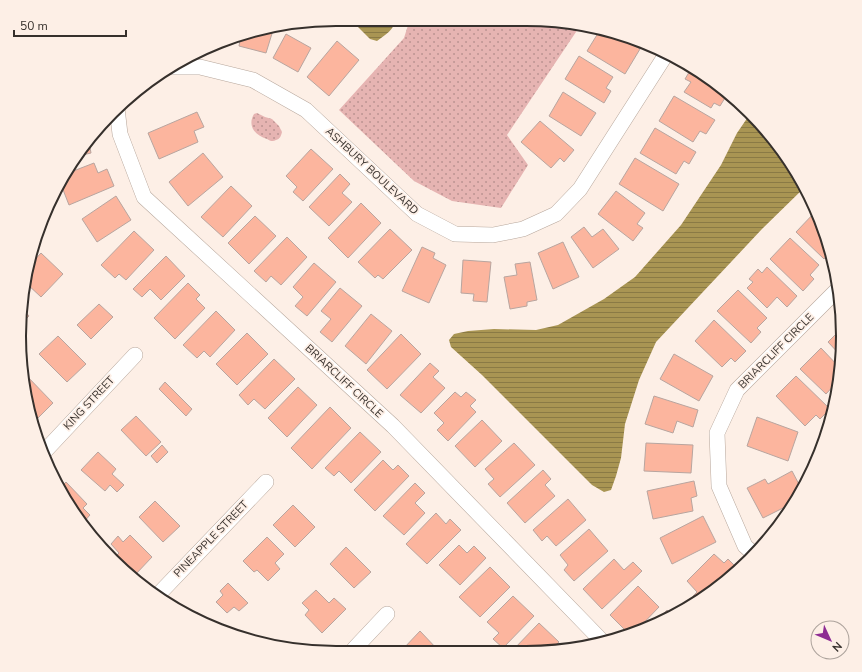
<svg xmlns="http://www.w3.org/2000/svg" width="862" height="672" font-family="'Nunito Sans',sans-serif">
  <defs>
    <pattern id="green-dots" width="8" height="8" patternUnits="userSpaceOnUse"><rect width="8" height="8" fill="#e6b4b2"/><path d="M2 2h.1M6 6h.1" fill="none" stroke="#bb9391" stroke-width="1.8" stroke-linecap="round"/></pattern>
    <pattern id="water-rules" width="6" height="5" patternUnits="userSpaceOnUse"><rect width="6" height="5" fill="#a99553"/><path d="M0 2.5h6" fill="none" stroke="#8a7a45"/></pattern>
  </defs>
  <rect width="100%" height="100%" fill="#fdefe6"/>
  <path fill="url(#green-dots)" d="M 410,19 L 546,20 L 580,26 L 507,135 L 528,165 L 501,208 L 452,201 L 414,181 L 339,110 L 404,38 Z
    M 257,113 L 265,117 L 272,119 L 279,126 L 282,132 C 281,136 280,139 276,140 C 273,142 270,141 267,139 C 255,135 247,126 254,114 Z"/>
  <path fill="url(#water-rules)" d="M 350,19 L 396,19 C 394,30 385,35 377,41 L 370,39 Z
    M 750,114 L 764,127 L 800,177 L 805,187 L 762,229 L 656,342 L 639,380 L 625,424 L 621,458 L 616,476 L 611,490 L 604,492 L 592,485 L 482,375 L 451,347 L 449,340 L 454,334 L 468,331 L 494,329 L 536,330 L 558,325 L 604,299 L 635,277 L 681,225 L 721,165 L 737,133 Z"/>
  <path fill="#fcb59e" stroke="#b8a59f" d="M 274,27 L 266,53 L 239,46 L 241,35 L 254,30 Z
    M 600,30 L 613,33 L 640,49 L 625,74 L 587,51 Z
    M 286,34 L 311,48 L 298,72 L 273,58 Z
    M 337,41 L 359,60 L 329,96 L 307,77 Z
    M 579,56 L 613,77 L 606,88 L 611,91 L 604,103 L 565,79 Z
    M 691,69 L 719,85 L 728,93 L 720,106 L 714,103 L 711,108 L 684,92 L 691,82 L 685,79 Z
    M 563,92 L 596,113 L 581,136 L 549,116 Z
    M 674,96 L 715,120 L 706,134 L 700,131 L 693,142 L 659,121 Z
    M 197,112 L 204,127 L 194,131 L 198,142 L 159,159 L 148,133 Z
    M 540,121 L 574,150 L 564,162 L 560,158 L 551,168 L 521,142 Z
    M 655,128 L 696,152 L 689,164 L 684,161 L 676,174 L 640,153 Z
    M 89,142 L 91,153 L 78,156 Z
    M 311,149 L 333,169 L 303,201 L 293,192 L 297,187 L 286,176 Z
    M 203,153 L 223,177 L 188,206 L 169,182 Z
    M 635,158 L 679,184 L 663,211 L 619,184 Z
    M 94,163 L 98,173 L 107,169 L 114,186 L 69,205 L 60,182 L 61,178 L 63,175 Z
    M 340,174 L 350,184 L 342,193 L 352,202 L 329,226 L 309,207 Z
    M 231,186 L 252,206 L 223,237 L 201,217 Z
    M 616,191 L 645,213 L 637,224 L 643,228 L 633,241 L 598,214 Z
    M 116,196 L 131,220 L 97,242 L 82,219 Z
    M 361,203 L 381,223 L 348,258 L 328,238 Z
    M 816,211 L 826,234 L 830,252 L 824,259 L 796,232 Z
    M 255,216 L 276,236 L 249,264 L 228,243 Z
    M 584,227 L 592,237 L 603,229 L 619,249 L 593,268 L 571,237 Z
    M 390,229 L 412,250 L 383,279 L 378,275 L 375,278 L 358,262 Z
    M 134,231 L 154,250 L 126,280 L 119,274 L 115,278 L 101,265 Z
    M 287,237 L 307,257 L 281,285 L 271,276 L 266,282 L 254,271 Z
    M 790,238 L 819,265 L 810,275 L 814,279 L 803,291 L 770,259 Z
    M 563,242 L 579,277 L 553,289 L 538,253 Z
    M 422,247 L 435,253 L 433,258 L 446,265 L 429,303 L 402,291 Z
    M 41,253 L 63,274 L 41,297 L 26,283 L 28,267 Z
    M 166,256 L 185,276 L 161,300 L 150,289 L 142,297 L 133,289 Z
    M 463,260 L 491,262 L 487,302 L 473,301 L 474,294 L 461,293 Z
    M 530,262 L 537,300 L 527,302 L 527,306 L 510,309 L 504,277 L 517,275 L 515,264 Z
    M 314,263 L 336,282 L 307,316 L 295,306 L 303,297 L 293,287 Z
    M 767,267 L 797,296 L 787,307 L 777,297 L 767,308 L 747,288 L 753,282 L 749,279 L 758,269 L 762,273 Z
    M 188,283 L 200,295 L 196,299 L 205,308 L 175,339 L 154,318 Z
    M 340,288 L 362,306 L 332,342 L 320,332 L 331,319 L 321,311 Z
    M 738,290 L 767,318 L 757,328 L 761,332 L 751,343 L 717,311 Z
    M 99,304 L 113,317 L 91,339 L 77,325 Z
    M 23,309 L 29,316 L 20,325 Z
    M 216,311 L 235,330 L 210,357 L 204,351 L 197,358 L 183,345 Z
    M 371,314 L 392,331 L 366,364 L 345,346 Z
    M 714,320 L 746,351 L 735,362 L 731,358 L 722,367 L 695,341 Z
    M 841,329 L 842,357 L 828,342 Z
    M 247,333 L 268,354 L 237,385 L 216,364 Z
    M 401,334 L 421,354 L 387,389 L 367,370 Z
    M 58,336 L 86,364 L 67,382 L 39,354 Z
    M 821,348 L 840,368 L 838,383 L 837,382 L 826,394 L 800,369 Z
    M 674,354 L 713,376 L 699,401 L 660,379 Z
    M 274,359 L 295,379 L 265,409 L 254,399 L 248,405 L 239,395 Z
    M 430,363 L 439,371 L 433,377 L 445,388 L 421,413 L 400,395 Z
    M 24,373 L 53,403 L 35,421 L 29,415 Z
    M 796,376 L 830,409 L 820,419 L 816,415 L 805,426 L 776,396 Z
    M 165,382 L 192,409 L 186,416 L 159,389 Z
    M 298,387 L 317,405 L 287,437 L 268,418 Z
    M 455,392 L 461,397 L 466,392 L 476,400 L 470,406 L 476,412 L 448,441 L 437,430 L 444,423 L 434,413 Z
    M 654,396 L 698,410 L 693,427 L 677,421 L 673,433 L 645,424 Z
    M 330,407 L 351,428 L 312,469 L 291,448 Z
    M 136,416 L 161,442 L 146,456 L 121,430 Z
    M 757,417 L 798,432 L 788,461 L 747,446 Z
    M 482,420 L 502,441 L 475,467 L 455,446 Z
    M 360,432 L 381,452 L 351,483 L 339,471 L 334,476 L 325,468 Z
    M 514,443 L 535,465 L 500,497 L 488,484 L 494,479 L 485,469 Z
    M 646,443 L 693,445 L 691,473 L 644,471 Z
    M 162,445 L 168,452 L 157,463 L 151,456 Z
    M 98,452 L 116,469 L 112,474 L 124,485 L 117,492 L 110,485 L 105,491 L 81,470 Z
    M 383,460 L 393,470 L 398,465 L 409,476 L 375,511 L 354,490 Z
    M 543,470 L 551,479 L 545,485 L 555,496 L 525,523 L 507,503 Z
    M 792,471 L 802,490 L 795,502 L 763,518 L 747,488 L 765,479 L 768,484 Z
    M 694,481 L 697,496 L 691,498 L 693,511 L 653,519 L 647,491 Z
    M 66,482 L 87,504 L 83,508 L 90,515 L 82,524 L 62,495 L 59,489 Z
    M 415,483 L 425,493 L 415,503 L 425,513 L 404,535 L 383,516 Z
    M 568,499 L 586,520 L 556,546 L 547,536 L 542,541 L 533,530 Z
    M 155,501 L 180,526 L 163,542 L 139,517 Z
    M 293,505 L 315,527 L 295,547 L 273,525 Z
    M 436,513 L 446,524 L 450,519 L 461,530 L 427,564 L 406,544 Z
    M 703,516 L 716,542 L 672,564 L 660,538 Z
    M 589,529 L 608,551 L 574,581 L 564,570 L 568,565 L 560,555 Z
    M 130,535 L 152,557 L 135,575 L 116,556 L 119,553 L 111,544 L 118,536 L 123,542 Z
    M 267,537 L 284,554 L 275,563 L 280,569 L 268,581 L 257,570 L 254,572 L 243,561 Z
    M 459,545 L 467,553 L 474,546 L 486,558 L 460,585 L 439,565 Z
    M 346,547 L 371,572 L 354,588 L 330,564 Z
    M 714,554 L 724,563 L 728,559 L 738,569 L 728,579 L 699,601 L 693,596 L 697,592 L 687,581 Z
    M 614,559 L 624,570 L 633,562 L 642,571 L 602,609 L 583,589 Z
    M 490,567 L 510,587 L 480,617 L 459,597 Z
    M 228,583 L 248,603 L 239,611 L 234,607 L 227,613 L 216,602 L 223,595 L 220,591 Z
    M 638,586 L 659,607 L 634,633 L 630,635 L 610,615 Z
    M 316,590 L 329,603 L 334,598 L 346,609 L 322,633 L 305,615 L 309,610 L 302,603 Z
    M 513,596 L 534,616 L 503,648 L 493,639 L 499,633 L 487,622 Z
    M 667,610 L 673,616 L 652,625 Z
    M 197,612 L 215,629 L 193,617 Z
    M 539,623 L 559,642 L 550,652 L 513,652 L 512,651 Z
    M 420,631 L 438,650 L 403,649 Z"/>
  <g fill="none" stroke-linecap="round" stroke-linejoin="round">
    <defs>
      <path id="street" d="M 170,67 L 200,67 L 253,80 L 306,110 L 417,214 L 455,234 L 493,235 L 523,229 L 556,214 L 580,189 L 665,56
        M 117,108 L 120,134 L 144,197 L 393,426 L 602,641
        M 44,452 L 135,355
        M 754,554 L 745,546 L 719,486 L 717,433 L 737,390 L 839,288
        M 156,597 L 266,482
        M 354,649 L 387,614"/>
    </defs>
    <use href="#street" stroke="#b7a79c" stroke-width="16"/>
    <use href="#street" stroke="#fff" stroke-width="15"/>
  </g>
  <g text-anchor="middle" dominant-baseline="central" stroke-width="3.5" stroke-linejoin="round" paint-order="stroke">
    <g font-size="11" fill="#36302c" stroke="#fdefe6">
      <text transform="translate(372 171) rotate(43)">ASHBURY BOULEVARD</text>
      <text transform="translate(776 351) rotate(-45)">BRIARCLIFF CIRCLE</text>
      <text transform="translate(344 381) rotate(43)">BRIARCLIFF CIRCLE</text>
      <text transform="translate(89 403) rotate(-47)">KING STREET</text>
      <text transform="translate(211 539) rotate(-46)">PINEAPPLE STREET</text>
    </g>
  </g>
  <path d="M0 0H862V672H0ZM336 26H526A310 310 0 0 1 836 336V336A310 310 0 0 1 526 646H336A310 310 0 0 1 26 336V336A310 310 0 0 1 336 26Z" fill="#fdefe6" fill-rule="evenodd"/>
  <path fill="none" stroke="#36302c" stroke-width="2" d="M336 26H526A310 310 0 0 1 836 336V336A310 310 0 0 1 526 646H336A310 310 0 0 1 26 336V336A310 310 0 0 1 336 26Z"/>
  <g transform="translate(830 640) rotate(134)"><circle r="19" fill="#fdefe6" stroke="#ada39c"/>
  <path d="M0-3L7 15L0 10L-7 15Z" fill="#8e2b93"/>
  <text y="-6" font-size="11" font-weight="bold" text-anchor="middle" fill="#36302c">N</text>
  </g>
  <path d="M14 30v6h112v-6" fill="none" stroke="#36302c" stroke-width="2"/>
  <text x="20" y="30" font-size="12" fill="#36302c" stroke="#fdefe6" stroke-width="3" paint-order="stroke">50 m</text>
</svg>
